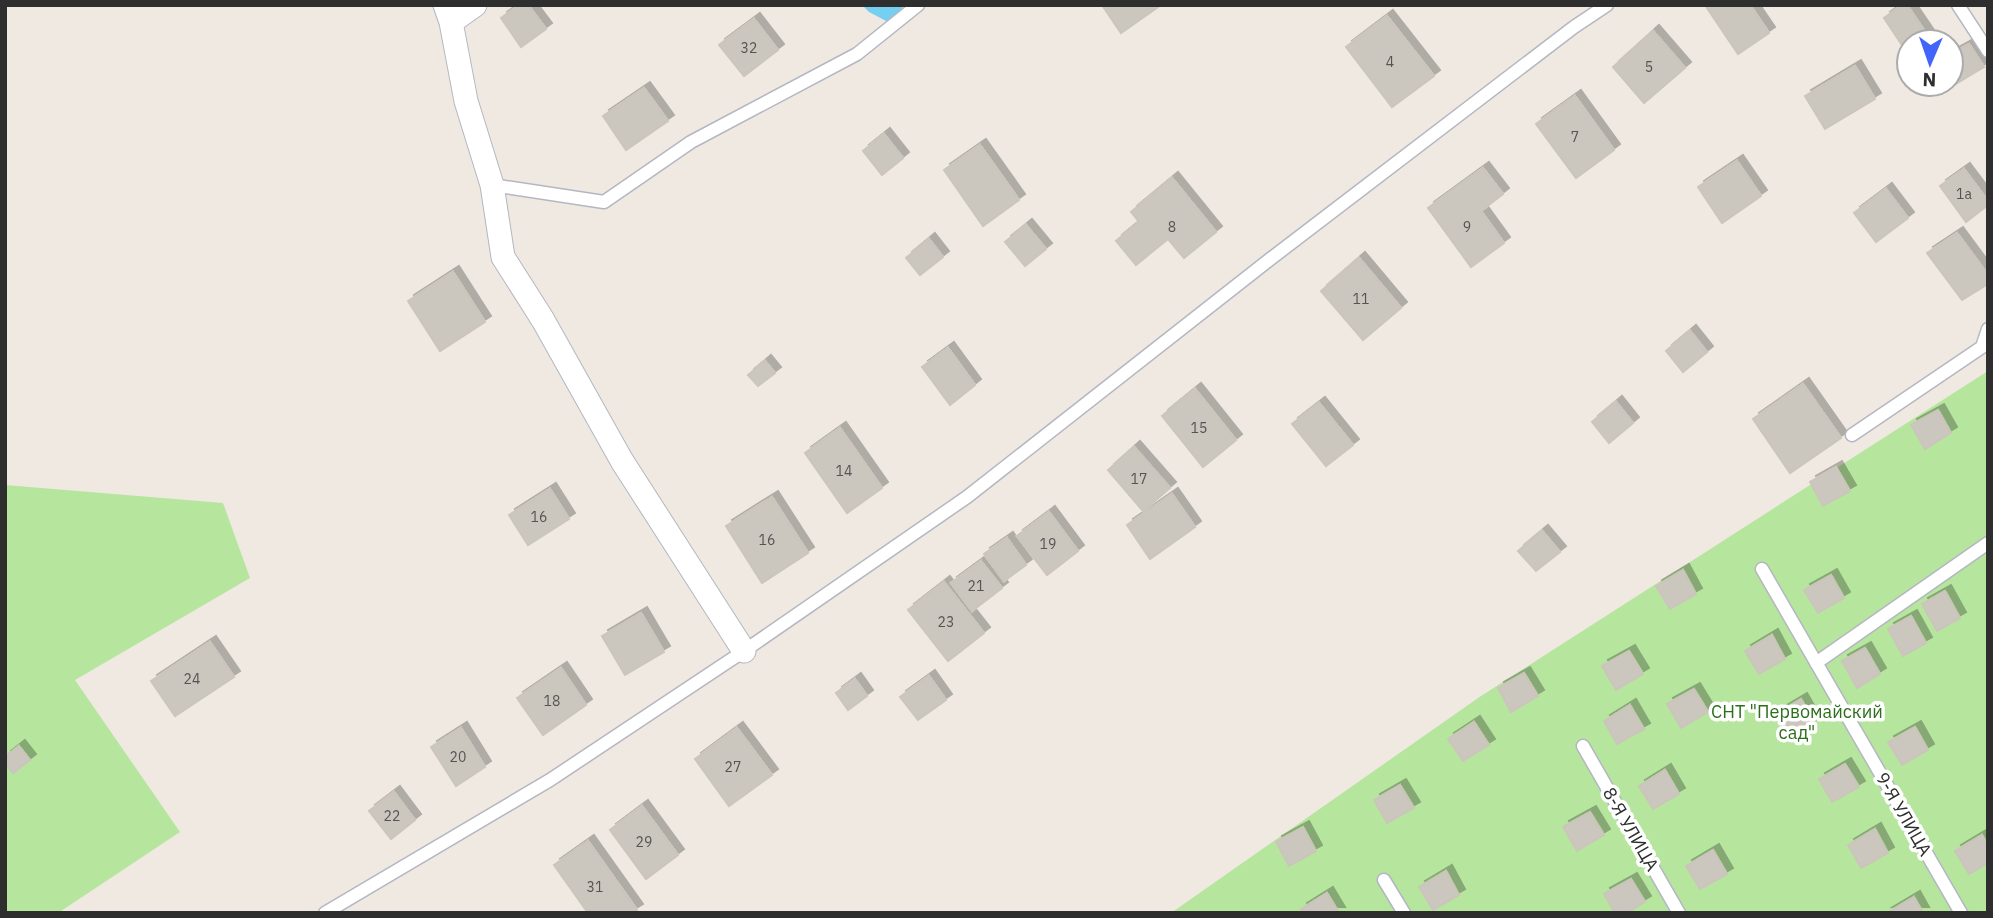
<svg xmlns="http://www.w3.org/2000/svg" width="1993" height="918" font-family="'IBM Plex Sans',sans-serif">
  <defs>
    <filter id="shadow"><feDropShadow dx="6" dy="-6" stdDeviation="0" flood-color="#0004"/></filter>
  </defs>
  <rect width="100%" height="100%" fill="#efe9e1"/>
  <path fill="#b6e59e" d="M 1988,371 L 1988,913 L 1171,913 L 1481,696 Z
    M 5,485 L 223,503 L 250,578 L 75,680 L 180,832 L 58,913 L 5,913 Z"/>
  <path fill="#75cff0" d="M 862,5 L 904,5 L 892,24 L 869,12 Z"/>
  <path fill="#cbc7bf" stroke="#cbc5ba" stroke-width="2" filter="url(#shadow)" d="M 519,5 L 528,5 L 546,29 L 521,47 L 501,18 Z
    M 1102,5 L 1161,5 L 1121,33 Z
    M 1705,5 L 1750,5 L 1769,33 L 1738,54 Z
    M 1902,5 L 1907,5 L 1928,36 L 1919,42 L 1909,42 L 1909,49 L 1906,51 L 1884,18 Z
    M 1387,16 L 1434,76 L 1392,107 L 1346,47 Z
    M 754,19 L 778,50 L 744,76 L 719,45 Z
    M 1653,31 L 1685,68 L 1644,103 L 1613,67 Z
    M 1969,44 L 1984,67 L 1954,85 L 1951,82 L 1951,54 Z
    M 1855,66 L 1875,99 L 1825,129 L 1805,96 Z
    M 644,88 L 668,121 L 626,150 L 603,116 Z
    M 1575,96 L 1614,150 L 1576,178 L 1536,124 Z
    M 884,134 L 903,158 L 882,175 L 863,151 Z
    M 980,145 L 1019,200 L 983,226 L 944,170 Z
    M 1737,161 L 1761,196 L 1722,223 L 1698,187 Z
    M 1483,168 L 1503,194 L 1481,211 L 1504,243 L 1471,267 L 1428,208 Z
    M 1964,169 L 1988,201 L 1988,205 L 1966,222 L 1940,186 Z
    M 1172,178 L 1216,232 L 1184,258 L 1168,239 L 1136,265 L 1116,241 L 1139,222 L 1131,212 Z
    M 1886,189 L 1908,218 L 1876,242 L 1854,213 Z
    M 1026,225 L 1046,249 L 1025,266 L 1005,242 Z
    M 1957,233 L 1988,275 L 1988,284 L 1962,300 L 1927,253 Z
    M 929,239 L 943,257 L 920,275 L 906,258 Z
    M 1359,258 L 1401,308 L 1363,340 L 1321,291 Z
    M 453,272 L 485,322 L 440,351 L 408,301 Z
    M 1690,331 L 1707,352 L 1683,372 L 1666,351 Z
    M 948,348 L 975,385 L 950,405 L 922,367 Z
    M 765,361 L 775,373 L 758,386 L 748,375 Z
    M 1803,384 L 1841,438 L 1790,473 L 1753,419 Z
    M 1195,389 L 1236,440 L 1203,467 L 1162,416 Z
    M 1616,402 L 1633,423 L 1609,443 L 1592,422 Z
    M 1319,403 L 1353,445 L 1326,466 L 1292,424 Z
    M 1938,410 L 1951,433 L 1925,449 L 1911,425 Z
    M 840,428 L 882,488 L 847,513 L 805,453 Z
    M 1134,447 L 1170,488 L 1143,511 L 1108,470 Z
    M 1836,467 L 1850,491 L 1823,506 L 1810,482 Z
    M 550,489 L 569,519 L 528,545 L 509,515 Z
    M 1172,494 L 1195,527 L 1150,559 L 1127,525 Z
    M 772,497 L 808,553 L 762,583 L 726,526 Z
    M 1049,512 L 1078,551 L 1047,575 L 1017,536 Z
    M 1542,531 L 1560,552 L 1536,571 L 1518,551 Z
    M 1007,538 L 1026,565 L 1004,581 L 984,554 Z
    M 981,561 L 1002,588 L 972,611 L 951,583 Z
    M 1683,570 L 1696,594 L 1670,609 L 1656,586 Z
    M 1831,575 L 1844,598 L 1818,613 L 1804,590 Z
    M 944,582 L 984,633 L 948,661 L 908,610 Z
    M 1945,591 L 1960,618 L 1937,631 L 1922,604 Z
    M 641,613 L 664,652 L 625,675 L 602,636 Z
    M 1911,616 L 1926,643 L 1903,656 L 1888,629 Z
    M 1772,635 L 1785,659 L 1759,674 L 1745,651 Z
    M 210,642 L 234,677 L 175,716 L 151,681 Z
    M 1865,648 L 1880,674 L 1857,688 L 1842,661 Z
    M 1629,651 L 1643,674 L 1616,690 L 1602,666 Z
    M 561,668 L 586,705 L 543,735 L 517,698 Z
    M 1524,673 L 1538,696 L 1511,712 L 1498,688 Z
    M 929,676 L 946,700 L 918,720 L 900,697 Z
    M 855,679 L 867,696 L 848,710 L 836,693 Z
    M 1694,689 L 1708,712 L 1681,728 L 1667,704 Z
    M 1801,699 L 1815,723 L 1788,738 L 1774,715 Z
    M 1630,705 L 1644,729 L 1617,744 L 1604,721 Z
    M 1474,722 L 1489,745 L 1463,761 L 1448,739 Z
    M 1915,727 L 1928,750 L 1902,765 L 1888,742 Z
    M 461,728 L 485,767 L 456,786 L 431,747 Z
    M 737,728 L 772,775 L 729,806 L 695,759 Z
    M 19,746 L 30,760 L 13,773 L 5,763 L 5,757 Z
    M 1845,764 L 1859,787 L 1832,802 L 1819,779 Z
    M 1665,770 L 1679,794 L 1653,809 L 1639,786 Z
    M 1400,785 L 1414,808 L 1387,823 L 1374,800 Z
    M 394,792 L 415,820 L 391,839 L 369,811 Z
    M 642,806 L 678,855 L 646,879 L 610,830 Z
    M 1590,812 L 1604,835 L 1577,851 L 1563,827 Z
    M 1303,827 L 1316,851 L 1289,866 L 1276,842 Z
    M 1875,829 L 1888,853 L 1861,868 L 1848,845 Z
    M 1982,835 L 1988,846 L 1988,863 L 1969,874 L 1955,851 Z
    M 588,841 L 637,910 L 632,913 L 588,913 L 554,865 Z
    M 1713,850 L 1727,874 L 1700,889 L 1686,866 Z
    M 1446,871 L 1459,895 L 1433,910 L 1419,887 Z
    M 1631,879 L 1645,902 L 1626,913 L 1615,913 L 1604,894 Z
    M 1327,893 L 1339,913 L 1303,913 L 1301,909 Z
    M 1914,897 L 1923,913 L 1887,913 Z"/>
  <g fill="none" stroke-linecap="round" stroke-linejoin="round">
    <defs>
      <path id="lane" d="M 1958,5 L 1988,51
        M 492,185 L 604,202 L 691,142 L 857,54 L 918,5
        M 1852,435 L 1982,347 L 1988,329
        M 1762,569 L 1961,913
        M 1816,663 L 1988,543
        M 1583,746 L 1679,913
        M 1384,880 L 1404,913
        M 325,913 L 550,780 L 744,651 L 967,497 L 1269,260 L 1574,27 L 1607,5"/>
      <path id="street" d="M 445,5 L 451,22 L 466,101 L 492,185 L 503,257 L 543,320 L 622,461 L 744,651
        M 451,22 L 475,5"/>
    </defs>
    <use href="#lane" stroke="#b4b7c1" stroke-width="15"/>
    <use href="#street" stroke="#b4b7c1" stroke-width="25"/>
    <use href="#lane" stroke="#fff" stroke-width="12"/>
    <use href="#street" stroke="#fff" stroke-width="23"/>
  </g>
  <g text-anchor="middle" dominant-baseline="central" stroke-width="7" stroke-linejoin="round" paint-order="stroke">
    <g font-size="14" fill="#555452">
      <text x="749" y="48">32</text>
      <text x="1390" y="62">4</text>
      <text x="1649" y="67">5</text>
      <text x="1575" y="137">7</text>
      <text x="1964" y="194">1а</text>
      <text x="1172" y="227">8</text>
      <text x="1467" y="227">9</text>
      <text x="1361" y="299">11</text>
      <text x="1199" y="428">15</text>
      <text x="844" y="471">14</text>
      <text x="1139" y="479">17</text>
      <text x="539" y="517">16</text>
      <text x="767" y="540">16</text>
      <text x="1048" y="544">19</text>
      <text x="976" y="586">21</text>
      <text x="946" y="622">23</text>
      <text x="192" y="679">24</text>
      <text x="552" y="701">18</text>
      <text x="458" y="757">20</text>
      <text x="733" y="767">27</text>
      <text x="392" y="816">22</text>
      <text x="644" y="842">29</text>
      <text x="595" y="887">31</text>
    </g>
    <g font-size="18" fill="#2c6e1b" stroke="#fff">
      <text x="1797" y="711">СНТ "Первомайский<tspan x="1797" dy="21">сад"</tspan></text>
    </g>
    <g font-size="18" fill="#2e2e2e" stroke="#fff">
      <text transform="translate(1904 814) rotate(60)">9-Я УЛИЦА</text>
      <text transform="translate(1631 829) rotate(60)">8-Я УЛИЦА</text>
    </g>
  </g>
  <rect width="1993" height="918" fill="none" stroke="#2e2e2e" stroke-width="14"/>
  <g transform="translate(1930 63) rotate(182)"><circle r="33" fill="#ffffff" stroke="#ababab" stroke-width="2"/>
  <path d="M0-5L12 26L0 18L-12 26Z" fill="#4264fb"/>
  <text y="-10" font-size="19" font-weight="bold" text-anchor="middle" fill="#2e2e2e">N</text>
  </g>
</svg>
